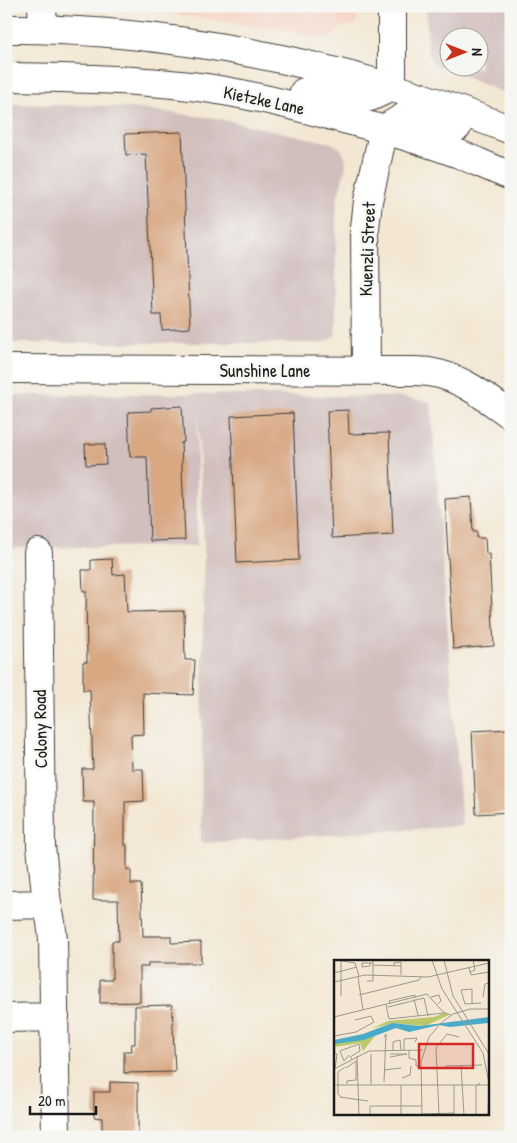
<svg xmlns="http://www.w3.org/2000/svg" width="517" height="1143" font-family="'Patrick Hand',sans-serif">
  <rect width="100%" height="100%" fill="#f6f6f2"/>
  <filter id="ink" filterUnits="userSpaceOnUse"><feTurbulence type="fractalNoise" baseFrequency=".02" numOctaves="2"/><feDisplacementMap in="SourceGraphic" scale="10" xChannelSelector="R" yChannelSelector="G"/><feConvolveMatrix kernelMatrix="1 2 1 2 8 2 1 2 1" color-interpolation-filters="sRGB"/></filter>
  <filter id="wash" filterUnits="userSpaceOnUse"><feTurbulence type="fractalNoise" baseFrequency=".0096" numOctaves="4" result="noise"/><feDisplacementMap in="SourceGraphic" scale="20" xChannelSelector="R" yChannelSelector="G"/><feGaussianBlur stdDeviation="1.12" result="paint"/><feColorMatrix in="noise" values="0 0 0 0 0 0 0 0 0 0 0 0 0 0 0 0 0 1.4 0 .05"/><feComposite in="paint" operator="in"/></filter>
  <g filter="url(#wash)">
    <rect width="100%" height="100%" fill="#f3e7d3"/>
    <path fill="#f6d2c3" d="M 113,6 L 359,6 L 359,10 L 355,25 L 343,26 L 329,39 L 282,30 Z"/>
    <path fill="#d1bfbd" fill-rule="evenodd" d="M 426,6 L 511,6 L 511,96 L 432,63 L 428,53 ZM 450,38 L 480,38 L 480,68 L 450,68 Z
      M 6,104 L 104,106 L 141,109 L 214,118 L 332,143 L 341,149 L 346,159 L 345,171 L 338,195 L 336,211 L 336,322 L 335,335 L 329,340 L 321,343 L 6,343 Z
      M 197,394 L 402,397 L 431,402 L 462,826 L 201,843 L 204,544 L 197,410 L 197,546 L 6,548 L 6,395 Z"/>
    <g id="blocks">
      <path fill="#d8a883" d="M 182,132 L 190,328 L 162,330 L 161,315 L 153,315 L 146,154 L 126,155 L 125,134 Z
        M 182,406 L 184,442 L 181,443 L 185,540 L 150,541 L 147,457 L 130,457 L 128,412 L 151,411 L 151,408 Z
        M 348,410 L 349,434 L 389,433 L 393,535 L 332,538 L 327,411 Z
        M 293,413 L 299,560 L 237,563 L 231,416 Z
        M 85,444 L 105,444 L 106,464 L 86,465 Z
        M 471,497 L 473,532 L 477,532 L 477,538 L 485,538 L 486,554 L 489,554 L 494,646 L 453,649 L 445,499 Z
        M 112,559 L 113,575 L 125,574 L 127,612 L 184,611 L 185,660 L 195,660 L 193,695 L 143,693 L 144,734 L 131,735 L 132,769 L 143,769 L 144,801 L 125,802 L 125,845 L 127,845 L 127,870 L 131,870 L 131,884 L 141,884 L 143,936 L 171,936 L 171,943 L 201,942 L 201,963 L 148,963 L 148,967 L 140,967 L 140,1002 L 100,1003 L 100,980 L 112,980 L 112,941 L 119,941 L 118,900 L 93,900 L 94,802 L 83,802 L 82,769 L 93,769 L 90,690 L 83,690 L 83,662 L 87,662 L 86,591 L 83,591 L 82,570 L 91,570 L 91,560 Z
        M 511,729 L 511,812 L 476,814 L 472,731 Z
        M 172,1005 L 175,1072 L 124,1073 L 124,1051 L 132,1051 L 131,1044 L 135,1044 L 135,1006 Z
        M 110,1082 L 138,1083 L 138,1137 L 102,1137 L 102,1118 L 94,1117 L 94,1092 L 110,1092 Z"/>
    </g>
  </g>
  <g filter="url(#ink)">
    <use href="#blocks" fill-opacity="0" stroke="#3c3a37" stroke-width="1"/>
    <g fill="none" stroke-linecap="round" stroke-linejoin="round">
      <defs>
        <path id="minor" d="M 42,6 L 43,29
          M 392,87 L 392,6
          M 6,369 L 415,371 C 423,371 431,372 439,374 C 466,381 488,399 511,415
          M 366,371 L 365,228 L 368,201 L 384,129
          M 38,553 L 41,846 L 47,904 L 51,922 L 53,939 L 56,1137
          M 6,905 L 47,904
          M 6,1018 L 55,1017"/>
        <path id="major" d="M 6,29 C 134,28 271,51 393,88 C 433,100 472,115 511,130
          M 6,77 C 71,78 135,79 199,87 C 244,93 288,104 332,116 C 375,127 417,138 459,154 C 476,161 493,169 511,176
          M 304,92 L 344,99 L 370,97 L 392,87
          M 384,129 L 404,117 L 428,117 L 457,127"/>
      </defs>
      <use href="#minor" stroke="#3c3a37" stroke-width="30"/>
      <use href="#major" stroke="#3c3a37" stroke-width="30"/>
      <use href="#minor" stroke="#fff" stroke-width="28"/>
      <use href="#major" stroke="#fff" stroke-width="28"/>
    </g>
  </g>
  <g text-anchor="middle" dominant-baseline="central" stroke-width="5" stroke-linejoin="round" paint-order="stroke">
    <g font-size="18" fill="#1c1c1c" stroke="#f6f6f2">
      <text transform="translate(264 100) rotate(12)">Kietzke Lane</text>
      <text transform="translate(367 249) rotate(-88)">Kuenzli Street</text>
      <text x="265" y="370">Sunshine Lane</text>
      <text transform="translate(40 729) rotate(-91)">Colony Road</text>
    </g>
  </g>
  <g transform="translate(334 960)">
    <rect width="155" height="155" fill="#f3e7d3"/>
    <path d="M 110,53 L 115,55 L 91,66 L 58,63 L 37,69 L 54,61 L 100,57 ZM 41,76 L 29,91 L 26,83 L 0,87 L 0,83 Z" fill="#bbc769"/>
    <path d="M 155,57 L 154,63 L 116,67 L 105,65 L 75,72 L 62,68 L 30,80 L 0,84 L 0,80 L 29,74 L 58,63 L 86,66 Z" fill="#4aabc9"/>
    <path fill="none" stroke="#9d968a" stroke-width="1" d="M 2,0 L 21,3 L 25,16M 98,0 L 108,29 L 149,93 L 155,123M 110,0 L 119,36 L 155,94M 36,3 L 36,6 L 28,7 L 28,3 L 39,3M 39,5 L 67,6M 60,6 L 60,3 L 67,2 L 67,15M 135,8 L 137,15 L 155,12M 136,12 L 141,10 L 139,0M 0,13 L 23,7M 24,17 L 29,50M 33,21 L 39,21 L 39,0M 0,22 L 31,15 L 94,17 L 155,3M 25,35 L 85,20 L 87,17M 7,36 L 7,0M 97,37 L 105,35 L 107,41 L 104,44M 149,37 L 151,24 L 155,23M 80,39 L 84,55M 56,44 L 55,41 L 81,35 L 81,38M 138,44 L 138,29 L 127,30 L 131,44 L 147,43M 52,45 L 55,59 L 110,53M 54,47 L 90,38 L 94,56M 0,57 L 93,34 L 109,52 L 117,55M 0,76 L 22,72 L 40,62 L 37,56 L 21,60M 59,90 L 59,82 L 66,80 L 67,90M 70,90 L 70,79 L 83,78 L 81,82M 75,90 L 75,98 L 82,100 L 82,106 L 86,106M 0,92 L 3,94 L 1,109M 37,94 L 37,124M 56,94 L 73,94 L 56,97M 15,95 L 10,101 L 6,91 L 25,84 L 26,91 L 16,97 L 18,99M 23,96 L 25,155M 111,106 L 148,105M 127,106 L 130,155M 12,108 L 22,101 L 22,120 L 13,121 L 13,124M 0,109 L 35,91 L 89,90M 50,110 L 67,108M 68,118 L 76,115 L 77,106M 50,122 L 52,74 L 50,77M 0,125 L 155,125M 67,125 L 67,155M 120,125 L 120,155M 6,137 L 34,141M 7,137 L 4,134 L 4,112 L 11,107M 88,154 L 120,153M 36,155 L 36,146 L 88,146M 88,155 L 87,102 L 95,77 L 107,63 L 119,54 L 136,49 L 155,49M 105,155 L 102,88 L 113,74 L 125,77M 142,155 L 142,126 L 146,123M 154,155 L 155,121"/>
    <path fill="#d62828" fill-opacity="0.15" stroke="#d62828" stroke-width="2.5" d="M 85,84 L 139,84 L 139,108 L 85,108 Z"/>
    <rect width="155" height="155" fill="none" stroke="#1c1c1c" stroke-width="2.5"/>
  </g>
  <rect width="517" height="1143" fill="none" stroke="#f6f6f2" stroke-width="25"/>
  <g transform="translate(464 52) rotate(90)"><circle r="24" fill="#f6f6f2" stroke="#9f9f9c"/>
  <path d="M0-4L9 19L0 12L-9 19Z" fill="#c8321e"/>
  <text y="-8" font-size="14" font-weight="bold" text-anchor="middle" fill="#1c1c1c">N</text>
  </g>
  <path d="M30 1106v8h66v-8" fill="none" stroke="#1c1c1c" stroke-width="2.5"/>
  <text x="38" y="1106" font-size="15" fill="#1c1c1c" stroke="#f6f6f2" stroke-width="4" paint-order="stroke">20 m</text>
</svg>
